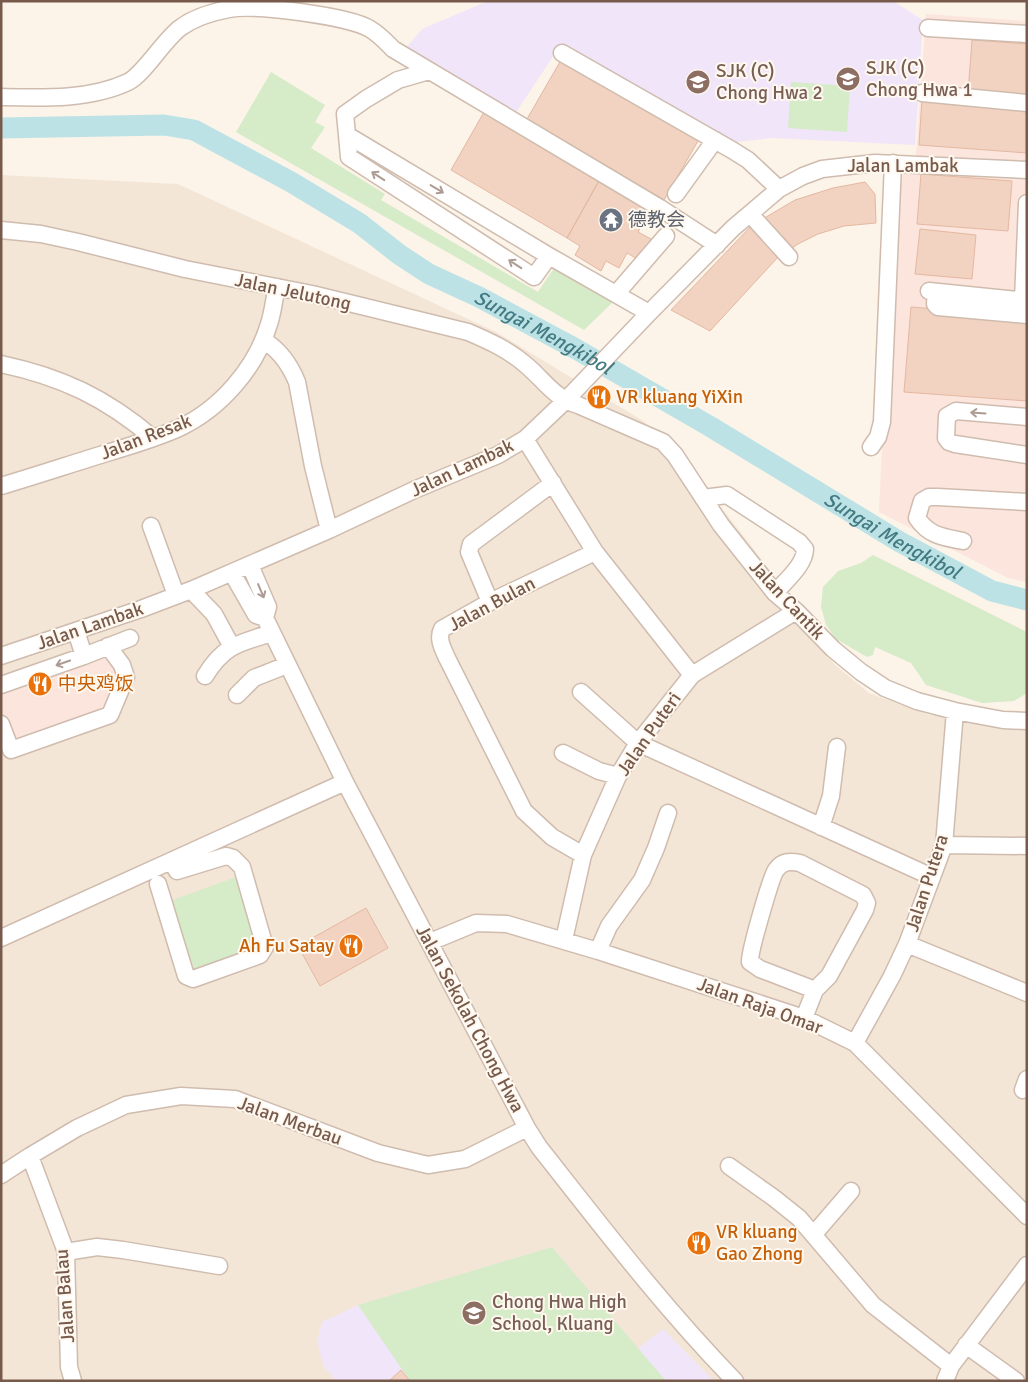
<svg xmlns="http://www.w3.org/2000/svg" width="1028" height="1382" font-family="Signika,'Noto Sans SC',sans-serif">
  <rect width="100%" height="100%" fill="#fcf4e9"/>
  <path fill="#f4e6d7" d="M 1,175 L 178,184 L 496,332 L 645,422 L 728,516 L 783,587 L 834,664 L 869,693 L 929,715 L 1027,723 L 1027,1381 L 1,1381 Z"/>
  <path fill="#fce5dd" d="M 926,14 L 1027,21 L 1027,582 L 1008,578 L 879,512 L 896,156 L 916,156 Z
    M 115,641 L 128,678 L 111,718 L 1,756 L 1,682 Z"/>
  <path fill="#f1e5f9" d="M 488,1 L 893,1 L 923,20 L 915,145 L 772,138 L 736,142 L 558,49 L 515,114 L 406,48 L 422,29 Z
    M 552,1247 L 638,1348 L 663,1329 L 714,1381 L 336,1381 L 324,1367 L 317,1342 L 322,1322 L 358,1305 Z"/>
  <path fill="#d6ebc7" d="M 271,72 L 325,105 L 315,122 L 325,127 L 311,148 L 385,194 L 381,200 L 538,292 L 554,268 L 614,301 L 584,330 L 236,132 Z
    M 791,82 L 850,86 L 847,132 L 788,128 Z
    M 873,555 L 1027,632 L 1027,693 L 1014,701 L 982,703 L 926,685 L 911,663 L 875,647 L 873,655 L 867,657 L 836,639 L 826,625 L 821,607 L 823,587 L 838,571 L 861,563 Z
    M 236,877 L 262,950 L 196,974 L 170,901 Z
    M 552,1247 L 666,1381 L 410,1381 L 358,1305 Z"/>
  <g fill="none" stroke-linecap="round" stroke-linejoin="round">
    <path stroke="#bde2e6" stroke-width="21" id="s1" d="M 1,128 L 164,125 L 194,130 L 291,182 L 359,223 L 400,255 L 429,274 L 479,297 L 576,349 L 711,427 L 900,542 L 992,591 L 1027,600"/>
  </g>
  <path fill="#f2d2c0" stroke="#e4b8a1" d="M 972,40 L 1027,44 L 1027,97 L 968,93 Z
    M 561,60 L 698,141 L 664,200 L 527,119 Z
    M 922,99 L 1027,106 L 1027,153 L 919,145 Z
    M 484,112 L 600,179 L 567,238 L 451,170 Z
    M 921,174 L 1012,181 L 1008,231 L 917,224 Z
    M 600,179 L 652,209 L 638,232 L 651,239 L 639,260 L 627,253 L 619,268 L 606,261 L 601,271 L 575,255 L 580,246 L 567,238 Z
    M 865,182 L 875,194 L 876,223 L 844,226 L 818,234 L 798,244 L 788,251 L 761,220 L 795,200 L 833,188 Z
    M 753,224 L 779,256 L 710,331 L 671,310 Z
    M 920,229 L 976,235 L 972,279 L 915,274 Z
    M 911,307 L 1027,316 L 1027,401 L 904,392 Z
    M 366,908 L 388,948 L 320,986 L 298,946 Z
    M 401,1370 L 410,1381 L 389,1381 Z"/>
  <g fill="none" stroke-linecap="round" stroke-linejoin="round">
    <defs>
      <path id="minor" d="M 928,28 L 1027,34
        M 562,53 L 732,150 L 748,160 L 779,189
        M 922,93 L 1027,103
        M 1,97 C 42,98 90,100 128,82 C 144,74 163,41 180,28 C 195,17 212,12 229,9 C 255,4 349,16 370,29 C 379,34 386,42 393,49 L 660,208 L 717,245
        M 347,135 L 345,114 L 366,99 L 398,80 L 429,71
        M 676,194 L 715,140
        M 750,214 L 789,257
        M 1,230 L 41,234 L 78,242 L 185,269 L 312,294 L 468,332 C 489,341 509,350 526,365 C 544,380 554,398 578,405 L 663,442 L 675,455 L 721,525 L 775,593 L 796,611 L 833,649 L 861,672 L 885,688 L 917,701 L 955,711 L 1003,720 L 1027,721
        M 549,256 L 534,277 L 349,157 L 347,135 L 549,256 L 649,313
        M 929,291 L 1027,301
        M 936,292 L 935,304 L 938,307 L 1027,315
        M 616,294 L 666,236
        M 1023,300 L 1027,203
        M 263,340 C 280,350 290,365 297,382 L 313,466 L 329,530
        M 1,364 C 62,377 106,398 153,438
        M 1027,417 L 956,411 L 947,416 L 946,438 L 949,442 L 955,444 L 1027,455
        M 525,439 L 595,552
        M 871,447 L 878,437 L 882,422 L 893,163
        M 1,486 C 38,475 74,463 110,452 C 133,445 157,438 179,428 C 220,409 256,368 269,324 C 273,312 274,299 277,287
        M 703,498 L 727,495 L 799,542 L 805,549 C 805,565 785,581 775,593
        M 151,526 L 176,595
        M 963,541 C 943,537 929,536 917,518 L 922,501 L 929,497 L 938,497 L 1027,502
        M 250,565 L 268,607 L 265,618 L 345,782 L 527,1128 L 539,1147 C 603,1228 663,1307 735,1381
        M 232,573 L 256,615 L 265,618
        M 191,590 L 214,614 L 232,647
        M 490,602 L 469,552 L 471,544 L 553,483
        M 1,656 L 141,609 L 191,590 L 329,530 L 414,490 L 498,455 L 525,439 L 565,401 L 649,313 L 733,228 L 779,189 L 803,176 L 822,169 L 875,163 L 1027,170
        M 84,656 L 130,638
        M 205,676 C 224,645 239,643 272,633
        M 1,685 L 84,656 L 76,631
        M 581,692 L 638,743 L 932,877
        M 237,695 L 254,678 L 287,665
        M 1,724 L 11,750 L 110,715 L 126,677 L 122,665 L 108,646
        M 563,753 L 599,771 L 618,776
        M 821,827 L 831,796 L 837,747
        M 944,845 L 1027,846
        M 583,855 L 552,837 L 524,811 L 447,658 C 443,649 437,639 442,629 L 490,602 L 595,552 L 692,675
        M 158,884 L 186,976 L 193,979 L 260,955 L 265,947 L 242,867 L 233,858 L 226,856 L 177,871 L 171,861
        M 1,938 L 345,782
        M 564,940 L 583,855 L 618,776 L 638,743 L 692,675 L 796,611
        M 430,942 L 476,923 L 507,924 L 598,951 L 804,1018 L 855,1043 L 1027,1216
        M 907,944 L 1027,993
        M 598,951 L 609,926 L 642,880 L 656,848 L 668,813
        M 804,1018 L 815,990 L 829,976 L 865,910 L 867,903 L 863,895 L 800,863 C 790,861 782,861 776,870 C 771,877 749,953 750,962 L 760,969 L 815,990
        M 855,1043 L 892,976 L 907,944 L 944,845 L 955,711
        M 1023,1090 L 1027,1079
        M 30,1156 L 66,1252 L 69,1367 L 73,1381
        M 729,1166 L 774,1198 L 799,1218 L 873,1305 L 951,1366
        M 1,1175 L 30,1156 L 77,1128 L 126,1105 L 181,1096 L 235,1099 L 378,1153 L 428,1165 L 465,1159 L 527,1128
        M 814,1234 L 851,1191
        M 66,1252 L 97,1247 L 123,1250 L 219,1266
        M 966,1345 L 1016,1381
        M 945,1381 L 951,1366 L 1027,1265"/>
    </defs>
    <use href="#minor" stroke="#cfbcae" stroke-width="19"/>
    <use href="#minor" stroke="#fff" stroke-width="16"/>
  </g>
  <defs><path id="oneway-shaft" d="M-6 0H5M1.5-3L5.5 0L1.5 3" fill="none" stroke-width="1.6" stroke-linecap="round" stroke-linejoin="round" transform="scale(1.25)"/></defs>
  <g stroke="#ad9c94">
    <use href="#oneway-shaft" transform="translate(378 176) rotate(-147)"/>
    <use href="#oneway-shaft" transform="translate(437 189) rotate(31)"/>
    <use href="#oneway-shaft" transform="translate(515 264) rotate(-147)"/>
    <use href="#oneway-shaft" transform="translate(978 413) rotate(-176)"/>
    <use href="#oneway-shaft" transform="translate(261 591) rotate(67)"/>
    <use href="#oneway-shaft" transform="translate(63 663) rotate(161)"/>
  </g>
  <defs>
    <symbol id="school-disc" viewBox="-11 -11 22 22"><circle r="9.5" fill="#8d6e63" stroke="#fff8ef"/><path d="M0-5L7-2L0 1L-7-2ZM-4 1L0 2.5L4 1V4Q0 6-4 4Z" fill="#fff"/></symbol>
    <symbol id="temple-disc" viewBox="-11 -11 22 22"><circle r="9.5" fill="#6b7280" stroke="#fff8ef"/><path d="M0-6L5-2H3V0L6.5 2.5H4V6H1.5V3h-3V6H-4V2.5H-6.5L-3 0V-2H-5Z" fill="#fff"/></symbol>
    <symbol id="restaurant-disc" viewBox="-11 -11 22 22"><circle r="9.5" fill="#e8710a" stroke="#fff8ef"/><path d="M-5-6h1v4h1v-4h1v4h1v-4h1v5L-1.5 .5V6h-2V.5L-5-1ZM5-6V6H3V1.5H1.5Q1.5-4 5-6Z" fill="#fff"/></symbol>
  </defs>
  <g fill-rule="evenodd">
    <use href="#school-disc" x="834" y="65" width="28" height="28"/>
    <use href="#school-disc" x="684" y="68" width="28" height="28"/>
    <use href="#temple-disc" x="597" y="206" width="28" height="28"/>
    <use href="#restaurant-disc" x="585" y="383" width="28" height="28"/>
    <use href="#restaurant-disc" x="26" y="670" width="28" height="28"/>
    <use href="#restaurant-disc" x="337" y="932" width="28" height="28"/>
    <use href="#restaurant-disc" x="685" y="1229" width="28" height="28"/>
    <use href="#school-disc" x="460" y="1299" width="28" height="28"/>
  </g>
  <g text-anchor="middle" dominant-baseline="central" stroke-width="4" stroke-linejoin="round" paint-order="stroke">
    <g font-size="19" fill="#785e54" stroke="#fff8ef" text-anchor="start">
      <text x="866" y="68">SJK (C)<tspan x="866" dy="22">Chong Hwa 1</tspan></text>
      <text x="716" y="71">SJK (C)<tspan x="716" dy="22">Chong Hwa 2</tspan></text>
      <text x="492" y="1302">Chong Hwa High<tspan x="492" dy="22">School, Kluang</tspan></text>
    </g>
    <g font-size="19" fill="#775a4c" stroke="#fff8ef">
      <text x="903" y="166">Jalan Lambak</text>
      <text transform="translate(293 292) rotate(12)">Jalan Jelutong</text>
      <text transform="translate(146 437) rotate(-21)">Jalan Resak</text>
      <text transform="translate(462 468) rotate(-25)">Jalan Lambak</text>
      <text transform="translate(787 600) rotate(47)">Jalan Cantik</text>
      <text transform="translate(492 604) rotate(-28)">Jalan Bulan</text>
      <text transform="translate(90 626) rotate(-19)">Jalan Lambak</text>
      <text transform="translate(649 734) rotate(-55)">Jalan Puteri</text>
      <text transform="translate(927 883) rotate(-72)">Jalan Putera</text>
      <text transform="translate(760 1006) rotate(20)">Jalan Raja Omar</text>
      <text transform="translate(470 1019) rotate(62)">Jalan Sekolah Chong Hwa</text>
      <text transform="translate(290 1121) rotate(20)">Jalan Merbau</text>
      <text transform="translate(65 1296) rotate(-94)">Jalan Balau</text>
    </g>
    <g font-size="19" fill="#5b616d" stroke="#fff8ef" text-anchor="start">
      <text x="628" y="220">德教会</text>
    </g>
    <g font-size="19" fill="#c56008" stroke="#fff8ef" text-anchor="start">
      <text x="616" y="397">VR kluang YiXin</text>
      <text x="58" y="684">中央鸡饭</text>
      <text x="334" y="946" text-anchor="end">Ah Fu Satay</text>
      <text x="716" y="1232">VR kluang<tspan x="716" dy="22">Gao Zhong</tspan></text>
    </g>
    <g font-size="20" font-style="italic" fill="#437b83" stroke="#fff8ef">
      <text stroke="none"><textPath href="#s1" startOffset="598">Sungai Mengkibol</textPath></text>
      <text stroke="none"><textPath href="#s1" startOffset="1002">Sungai Mengkibol</textPath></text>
    </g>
  </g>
  <rect width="1028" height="1382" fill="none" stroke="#775a4c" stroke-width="5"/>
</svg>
